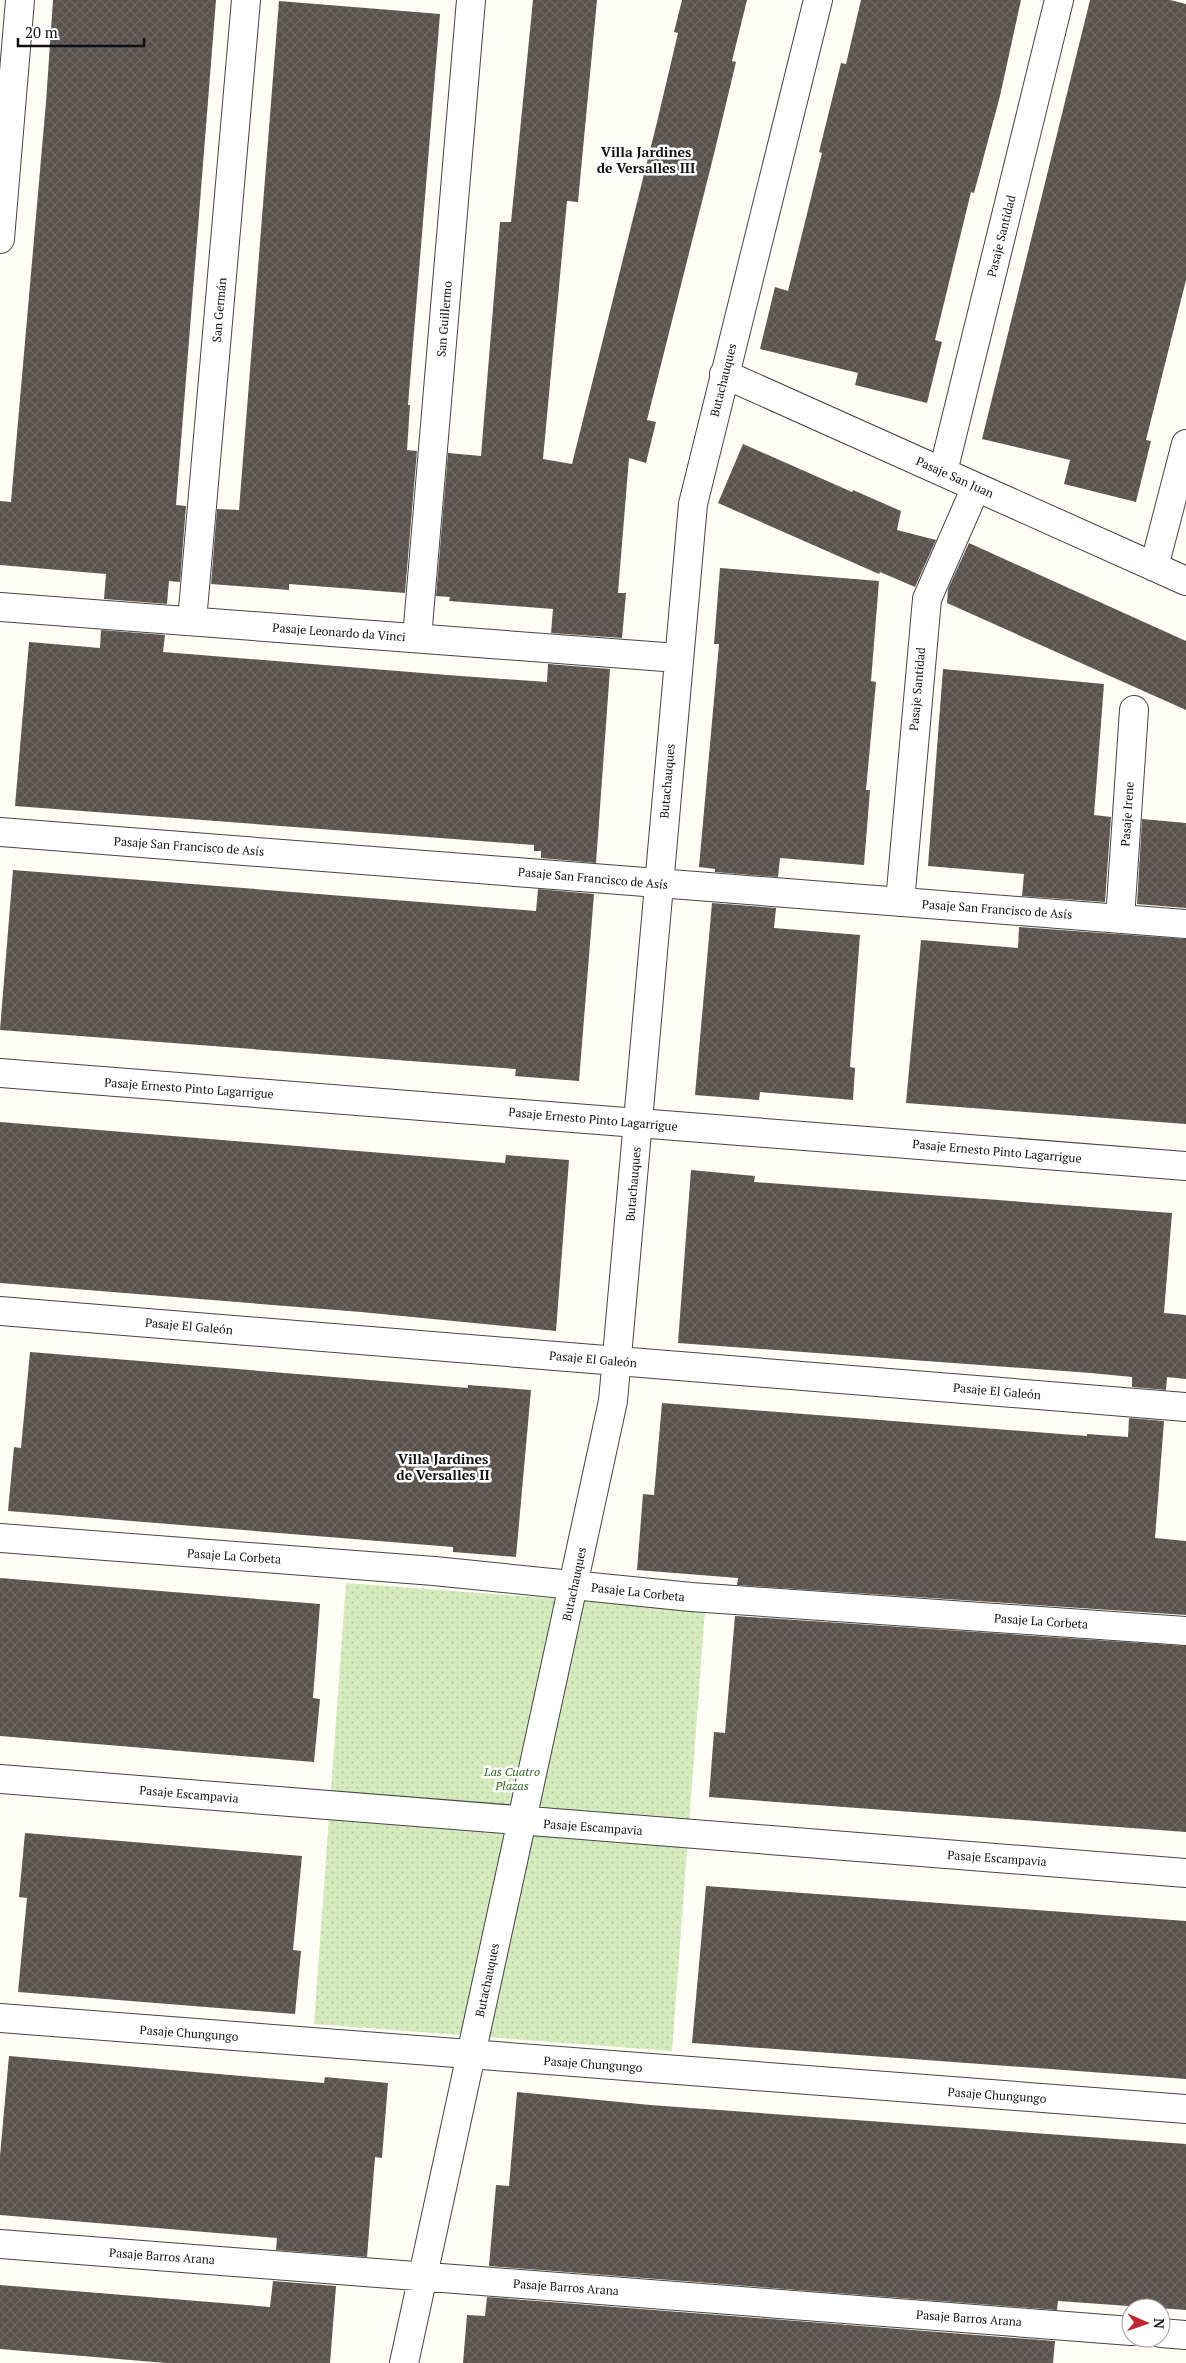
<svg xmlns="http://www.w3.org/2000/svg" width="1186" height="2363" font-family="'PT Serif',serif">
  <defs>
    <pattern id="park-dots" width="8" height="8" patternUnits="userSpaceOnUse" patternTransform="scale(1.25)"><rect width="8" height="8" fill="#d5ebbd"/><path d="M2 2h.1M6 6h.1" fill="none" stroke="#b6c8a1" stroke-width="1.8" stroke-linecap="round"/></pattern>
    <pattern id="building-cross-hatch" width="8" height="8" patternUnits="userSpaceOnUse" patternTransform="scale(1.25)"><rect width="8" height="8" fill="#5a524d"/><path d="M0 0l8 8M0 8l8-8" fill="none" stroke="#6d6662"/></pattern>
  </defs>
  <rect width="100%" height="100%" fill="#fffdf5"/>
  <path fill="url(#park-dots)" d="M 346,1583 L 705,1610 L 672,2051 L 314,2024 Z"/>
  <path fill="url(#building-cross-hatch)" d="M 53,0 L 216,0 L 176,505 L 186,506 L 180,582 L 169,581 L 167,604 L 104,599 L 106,574 L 0,565 L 0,501 L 11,502 L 46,102 Z
    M 533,0 L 597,0 L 578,202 L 567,201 L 543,459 L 572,464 L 658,118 L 678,33 L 674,32 L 682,0 L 747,0 L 732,61 L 736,62 L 714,154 L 647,420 L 656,422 L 646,463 L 629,458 L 618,593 L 626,593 L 622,638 L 551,633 L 553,609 L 449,601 L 450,597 L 436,596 L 448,453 L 481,456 L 500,222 L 511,222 Z
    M 861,0 L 1021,0 L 1000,96 L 974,193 L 971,192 L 935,340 L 942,342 L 927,403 L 855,385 L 858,373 L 760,349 L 775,287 L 788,291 L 822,153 L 819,152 L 841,63 L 846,64 Z
    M 1090,0 L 1170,0 L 1186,4 L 1186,280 L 1146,440 L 1151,441 L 1136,502 L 1064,484 L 1070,460 L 982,439 Z
    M 279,1 L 440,14 L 408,405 L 410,405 L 407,450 L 417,451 L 405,593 L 289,584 L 289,590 L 211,584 L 217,509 L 239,510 Z
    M 743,444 L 852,492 L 853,490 L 901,511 L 897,530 L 936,540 L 915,587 L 880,572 L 879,574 L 718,503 Z
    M 969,543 L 1186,641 L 1186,710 L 947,603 L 948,589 Z
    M 720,568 L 879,581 L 871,681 L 876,682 L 866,790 L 870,790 L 864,865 L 780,858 L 778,877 L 715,872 L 715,869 L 699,867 L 719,644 L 714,644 Z
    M 101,630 L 165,635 L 163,652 L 447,675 L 547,682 L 548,664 L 610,669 L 596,863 L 541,858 L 541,851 L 534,851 L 534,845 L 15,806 L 29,642 L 100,648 Z
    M 943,669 L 1104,684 L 1094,815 L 1111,817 L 1105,902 L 1022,896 L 1024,874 L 928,866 Z
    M 1142,819 L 1186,823 L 1186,908 L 1137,904 Z
    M 13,870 L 536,911 L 538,889 L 594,894 L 579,1081 L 515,1076 L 516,1069 L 0,1030 Z
    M 712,903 L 776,908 L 774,928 L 860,935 L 850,1067 L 855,1068 L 853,1100 L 760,1092 L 759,1100 L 695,1095 Z
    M 1019,927 L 1186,939 L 1186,1124 L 906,1103 L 921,940 L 1018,948 Z
    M 0,1122 L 505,1163 L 506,1155 L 569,1160 L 556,1331 L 361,1312 L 0,1283 Z
    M 691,1170 L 755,1176 L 754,1182 L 1172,1213 L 1164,1313 L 1186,1315 L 1186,1379 L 1167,1377 L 1166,1390 L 1132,1387 L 1132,1377 L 1091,1373 L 678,1343 Z
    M 30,1352 L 468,1388 L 468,1385 L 531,1390 L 516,1557 L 453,1552 L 453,1547 L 8,1511 L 14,1447 L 21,1448 Z
    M 662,1403 L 1087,1436 L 1087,1434 L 1128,1437 L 1129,1418 L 1164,1421 L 1155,1538 L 1186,1541 L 1186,1615 L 737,1585 L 738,1578 L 637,1570 L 643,1494 L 654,1495 Z
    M 0,1578 L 320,1604 L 313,1698 L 320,1699 L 314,1762 L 0,1736 Z
    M 735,1616 L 1186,1646 L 1186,1832 L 709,1797 L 714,1732 L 725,1733 Z
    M 25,1833 L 302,1856 L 293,1950 L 301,1951 L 295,2014 L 18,1992 L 27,1898 L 19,1897 Z
    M 706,1886 L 1186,1921 L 1186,2079 L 692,2043 Z
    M 9,2056 L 324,2083 L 325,2077 L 388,2083 L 382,2158 L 375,2157 L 367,2257 L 276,2250 L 277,2238 L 0,2215 L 0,2156 Z
    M 517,2092 L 650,2105 L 1186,2144 L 1186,2310 L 1058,2301 L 1057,2310 L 489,2266 L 496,2185 L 509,2186 Z
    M 273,2281 L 336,2286 L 330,2363 L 166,2363 L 0,2349 L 0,2285 L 270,2307 Z
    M 487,2297 L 1055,2341 L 1053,2363 L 463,2363 L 467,2315 L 485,2316 Z"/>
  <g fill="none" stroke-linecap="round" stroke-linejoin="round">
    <defs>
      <path id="minor" d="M 0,239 L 20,0
        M 724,374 L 1186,581
        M 943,472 L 1059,0
        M 1154,567 L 1186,444
        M 0,607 L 678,658
        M 192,621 L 246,0
        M 417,638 L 471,0
        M 0,832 L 1186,924
        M 900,902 L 927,599 L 976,487
        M 1120,919 L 1134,710
        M 0,1073 L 1186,1166
        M 0,1311 L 1186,1407
        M 0,1538 L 434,1571 L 691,1597 L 1186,1631
        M 0,1779 L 1186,1873
        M 0,2018 L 1186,2109
        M 0,2244 L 1131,2331
        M 1161,2333 L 1186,2335
        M 404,2363 L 613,1401 L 693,504 L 818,0"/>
    </defs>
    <use href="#minor" stroke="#444" stroke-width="30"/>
    <use href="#minor" stroke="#fff" stroke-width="28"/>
  </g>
  <g text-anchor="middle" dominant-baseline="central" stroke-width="5" stroke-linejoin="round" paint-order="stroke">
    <g font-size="12" fill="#111" stroke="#fff">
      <text transform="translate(1001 236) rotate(-76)">Pasaje Santidad</text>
      <text transform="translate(219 310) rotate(-85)">San Germán</text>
      <text transform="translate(444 319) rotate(-85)">San Guillermo</text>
      <text transform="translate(723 380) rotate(-76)">Butachauques</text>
      <text transform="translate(955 477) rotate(24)">Pasaje San Juan</text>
      <text transform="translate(339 632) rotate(4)">Pasaje Leonardo da Vinci</text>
      <text transform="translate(917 689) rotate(-85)">Pasaje Santidad</text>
      <text transform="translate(667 781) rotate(-85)">Butachauques</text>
      <text transform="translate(1127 814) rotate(-86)">Pasaje Irene</text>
      <text transform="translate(189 846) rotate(4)">Pasaje San Francisco de Asís</text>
      <text transform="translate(593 878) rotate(5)">Pasaje San Francisco de Asís</text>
      <text transform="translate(997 909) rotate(4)">Pasaje San Francisco de Asís</text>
      <text transform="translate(189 1088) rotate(4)">Pasaje Ernesto Pinto Lagarrigue</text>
      <text transform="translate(593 1119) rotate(5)">Pasaje Ernesto Pinto Lagarrigue</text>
      <text transform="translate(997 1151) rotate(5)">Pasaje Ernesto Pinto Lagarrigue</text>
      <text transform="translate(633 1184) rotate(-85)">Butachauques</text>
      <text transform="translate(189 1326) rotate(5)">Pasaje El Galeón</text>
      <text transform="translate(593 1359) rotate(5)">Pasaje El Galeón</text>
      <text transform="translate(997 1391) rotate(5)">Pasaje El Galeón</text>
      <text transform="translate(234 1556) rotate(4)">Pasaje La Corbeta</text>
      <text transform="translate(574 1584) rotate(-78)">Butachauques</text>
      <text transform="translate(638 1592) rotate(6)">Pasaje La Corbeta</text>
      <text transform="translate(1041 1621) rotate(4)">Pasaje La Corbeta</text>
      <text transform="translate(189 1794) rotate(5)">Pasaje Escampavia</text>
      <text transform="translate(593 1827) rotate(4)">Pasaje Escampavia</text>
      <text transform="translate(997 1858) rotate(4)">Pasaje Escampavia</text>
      <text transform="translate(487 1980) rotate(-78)">Butachauques</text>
      <text transform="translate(189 2033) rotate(4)">Pasaje Chungungo</text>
      <text transform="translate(593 2064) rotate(4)">Pasaje Chungungo</text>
      <text transform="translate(997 2095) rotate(4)">Pasaje Chungungo</text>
      <text transform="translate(162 2256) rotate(4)">Pasaje Barros Arana</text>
      <text transform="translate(566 2287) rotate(4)">Pasaje Barros Arana</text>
      <text transform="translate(969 2318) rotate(4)">Pasaje Barros Arana</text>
    </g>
    <g font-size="12" font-style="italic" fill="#2f6b1f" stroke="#fff">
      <text x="512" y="1771">Las Cuatro<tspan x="512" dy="14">Plazas</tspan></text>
    </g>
    <g font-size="14" font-weight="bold" fill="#111" stroke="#fff">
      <text x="646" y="151">Villa Jardines<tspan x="646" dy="16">de Versalles III</tspan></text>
      <text x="443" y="1458">Villa Jardines<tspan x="443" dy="16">de Versalles II</tspan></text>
    </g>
  </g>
  <g transform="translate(1146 2323) rotate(92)"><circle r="24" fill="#ffffff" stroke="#a0a0a0"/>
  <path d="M0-4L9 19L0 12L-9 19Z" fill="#c4262e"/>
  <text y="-8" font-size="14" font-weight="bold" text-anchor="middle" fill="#111111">N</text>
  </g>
  <path d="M18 38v8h126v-8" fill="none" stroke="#111111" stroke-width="2.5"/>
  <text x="25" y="38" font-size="15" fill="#111111" stroke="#ffffff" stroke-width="4" paint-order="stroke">20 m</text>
</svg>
